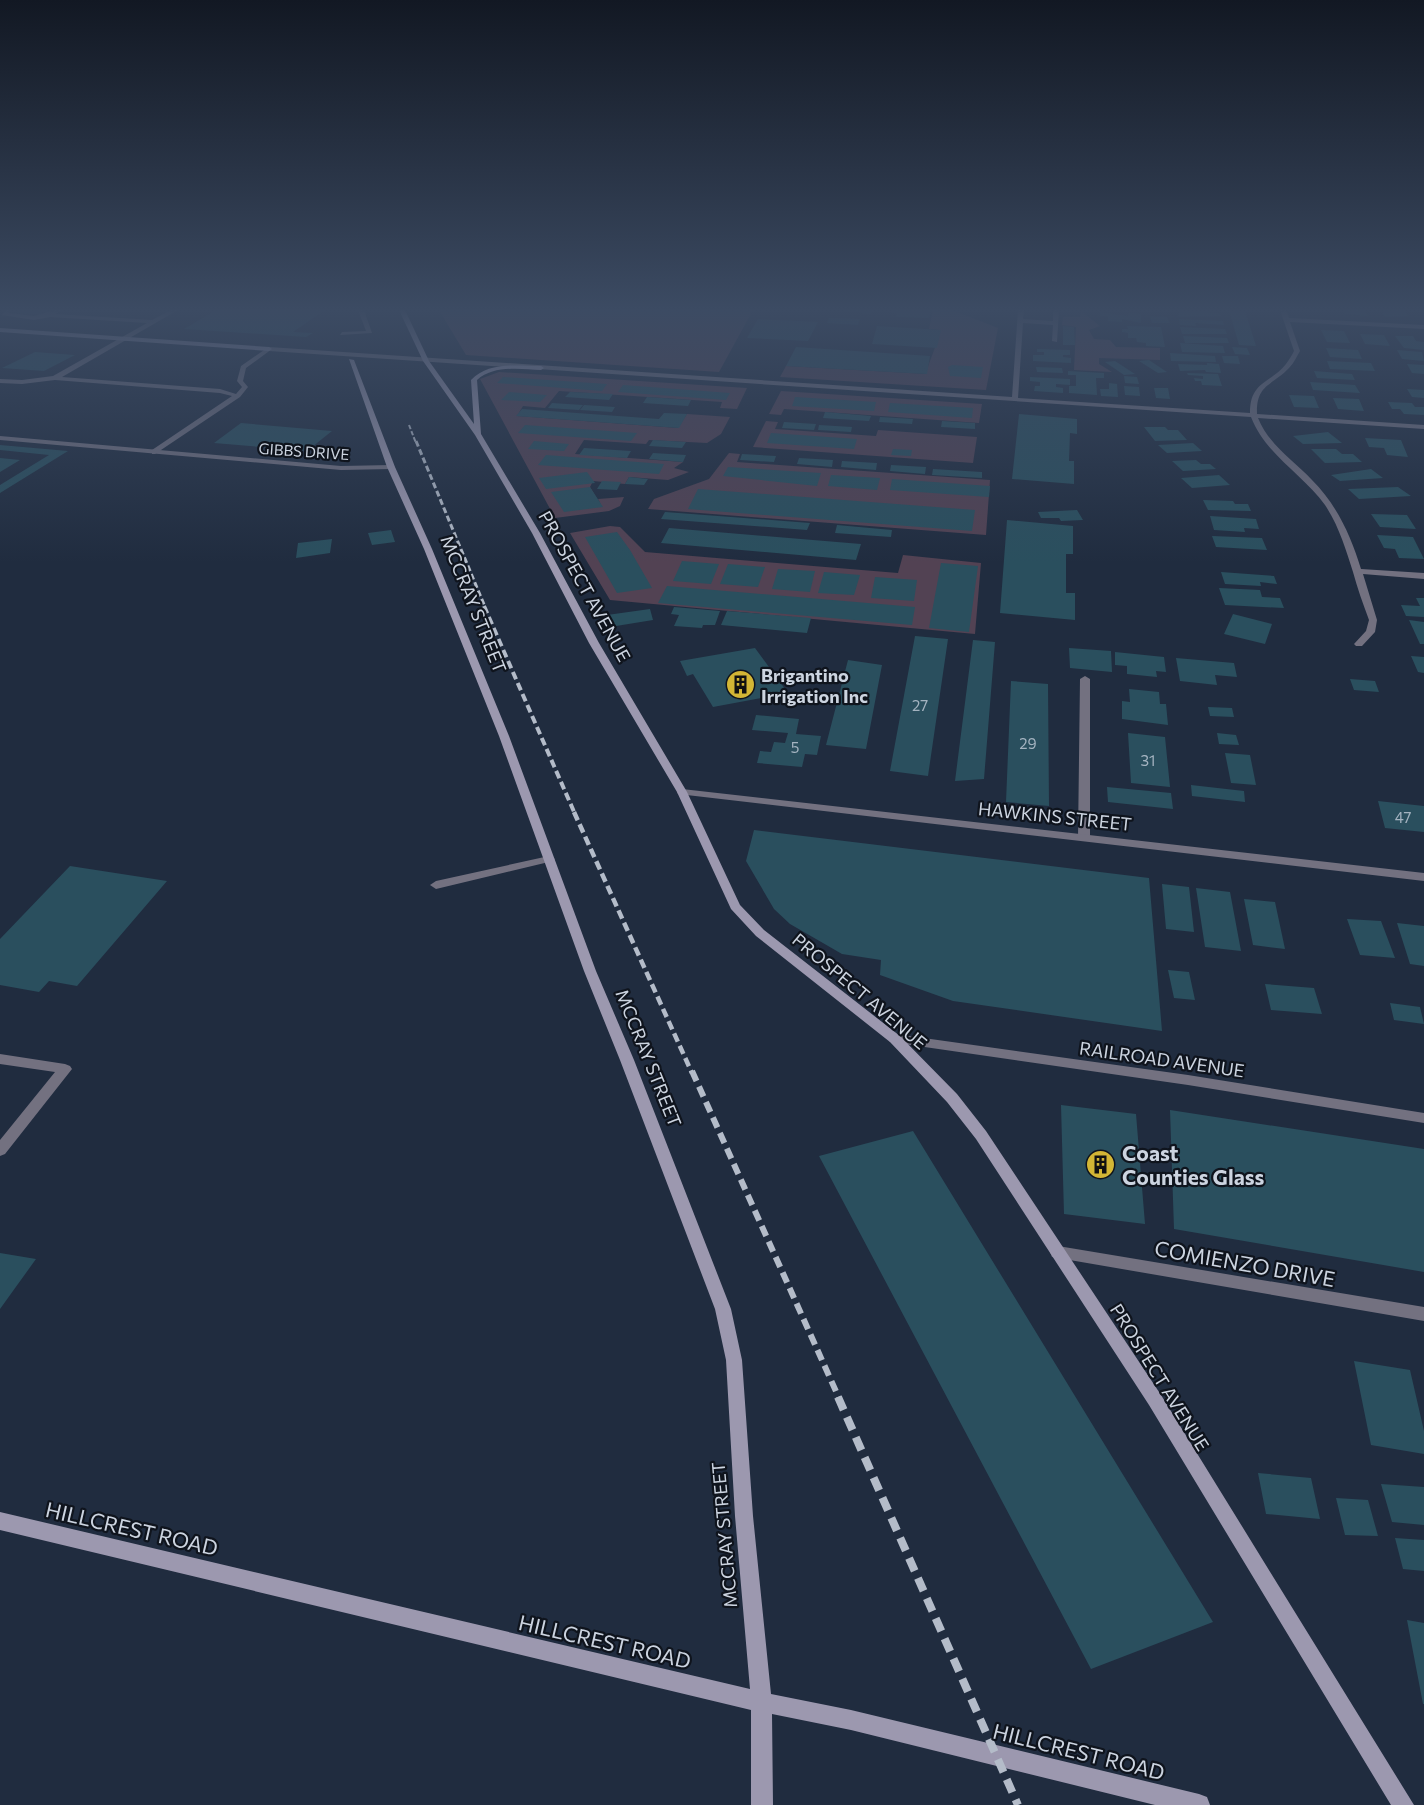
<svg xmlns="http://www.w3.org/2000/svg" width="1424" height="1805" font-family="Commissioner,sans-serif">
  <rect width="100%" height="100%" fill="#202c3f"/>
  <path fill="#524253" d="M 439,310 L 753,310 L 719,372 L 466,355 Z
    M 933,310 L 952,310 L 998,328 L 986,390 L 780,377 L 786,366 L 926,374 C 930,358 937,346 940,330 L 929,329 Z
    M 1081,311 L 1100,326 L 1089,330 L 1094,339 L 1110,340 L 1116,347 L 1160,348 L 1160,360 L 1099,358 L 1099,364 L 1112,372 L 1074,370 L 1076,327 L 1062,325 L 1063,317 L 1080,317 Z
    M 499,372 L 747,388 L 737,409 L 720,408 L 722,402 L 559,391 L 545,408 L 523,406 L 517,416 L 678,428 L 687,414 L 730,417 L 721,434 L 707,443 L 649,440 L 646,444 L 584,440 L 575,454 L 683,462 L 674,468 L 689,472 L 668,480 L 629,477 L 625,484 L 593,481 L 590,487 L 602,507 L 598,499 L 624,497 L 620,506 L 609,511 L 555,518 L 480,379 Z
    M 781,391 L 982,404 L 979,423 L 784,409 L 781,415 L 769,414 Z
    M 766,421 L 778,422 L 775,429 L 876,436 L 878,430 L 977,437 L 973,463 L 753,447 Z
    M 729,453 L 740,454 L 737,462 L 990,480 L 986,535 L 648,509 L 654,499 L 709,479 Z
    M 610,526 L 620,527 L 645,552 L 898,573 L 903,555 L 981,563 L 975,634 L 610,600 L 570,533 Z"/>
  <path fill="#2a4f5e" d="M 21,310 L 47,310 L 40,314 L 16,313 Z
    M 216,310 L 325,310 L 293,332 L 313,333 L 306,337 L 184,329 Z
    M 840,310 L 872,310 L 870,314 Z
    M 892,310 L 931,310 L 929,318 L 896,317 L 897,313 L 891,313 Z
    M 1178,310 L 1219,313 L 1221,316 L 1179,317 Z
    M 1229,310 L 1245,311 L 1256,346 L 1239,345 Z
    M 1343,310 L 1365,310 L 1368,316 L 1345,314 Z
    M 1381,310 L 1404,310 L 1408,316 L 1385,317 Z
    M 1100,312 L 1128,316 L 1128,313 L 1141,314 L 1141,323 L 1122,319 L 1122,322 L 1108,321 L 1108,316 L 1100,316 Z
    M 1150,316 L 1167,317 L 1170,323 L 1152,323 Z
    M 829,318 L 860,319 L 858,325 L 827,323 Z
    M 758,319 L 818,322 L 808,341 L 747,338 Z
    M 1179,319 L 1223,321 L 1224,325 L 1195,323 L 1196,326 L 1180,325 Z
    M 877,326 L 941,330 L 937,348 L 872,344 Z
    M 1063,326 L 1074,327 L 1075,345 L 1063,345 Z
    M 1127,326 L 1161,327 L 1165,347 L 1146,346 L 1146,343 L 1137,342 L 1136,338 L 1128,338 L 1128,333 L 1122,332 L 1122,329 L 1128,329 Z
    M 1180,327 L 1225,329 L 1227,334 L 1182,334 Z
    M 1321,330 L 1344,331 L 1350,343 L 1327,342 Z
    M 1360,334 L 1384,335 L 1390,346 L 1365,344 Z
    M 1183,336 L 1227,338 L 1229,343 L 1185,343 Z
    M 1395,336 L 1413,336 L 1416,341 L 1424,342 L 1424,350 L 1404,348 Z
    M 1180,343 L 1223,346 L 1225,353 L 1182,352 Z
    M 796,347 L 930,356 L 927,374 L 786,366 Z
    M 1232,347 L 1247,348 L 1250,355 L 1235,354 Z
    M 1326,348 L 1358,350 L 1362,359 L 1330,357 Z
    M 1037,349 L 1070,350 L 1070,355 L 1063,355 L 1063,357 L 1071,358 L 1071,363 L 1033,361 L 1033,355 L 1044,355 L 1044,352 L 1037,352 Z
    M 1397,350 L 1422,352 L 1424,361 L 1402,359 Z
    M 35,352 L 75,355 L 44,371 L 2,368 Z
    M 1170,353 L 1215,356 L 1216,362 L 1171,361 Z
    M 1222,356 L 1238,356 L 1240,364 L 1224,363 Z
    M 1149,360 L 1167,372 L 1158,373 L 1139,361 Z
    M 1115,361 L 1135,374 L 1124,375 L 1105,362 Z
    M 1327,361 L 1371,363 L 1375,371 L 1330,369 Z
    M 1207,363 L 1219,364 L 1221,373 L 1206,372 L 1205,370 L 1180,371 L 1178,364 L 1207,365 Z
    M 1407,364 L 1424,365 L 1424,374 L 1412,373 Z
    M 952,365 L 983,367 L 981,378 L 950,376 L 948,367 Z
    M 1036,367 L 1062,368 L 1063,373 L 1037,372 Z
    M 1068,371 L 1104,373 L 1104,378 L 1096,378 L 1097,395 L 1069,393 L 1069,386 L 1076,386 L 1076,375 L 1068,375 Z
    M 1314,371 L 1352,374 L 1355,380 L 1317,378 Z
    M 1187,373 L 1218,374 L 1222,386 L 1202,385 L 1201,381 L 1195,381 L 1194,378 L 1203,379 L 1203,376 L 1188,375 Z
    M 1124,376 L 1137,377 L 1139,384 L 1125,383 Z
    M 503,377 L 607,384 L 602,391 L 497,383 Z
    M 1030,377 L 1070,379 L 1070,385 L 1056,384 L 1056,387 L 1063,388 L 1063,393 L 1034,391 L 1035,386 L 1040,386 L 1040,382 L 1030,381 Z
    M 1310,382 L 1355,385 L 1360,393 L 1313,390 Z
    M 1109,383 L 1117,384 L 1118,397 L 1101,396 L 1100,389 L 1109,389 Z
    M 623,385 L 730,393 L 726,400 L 618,392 Z
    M 1124,386 L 1139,387 L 1140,396 L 1125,395 Z
    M 1154,388 L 1168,388 L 1170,399 L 1156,398 Z
    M 1407,389 L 1424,390 L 1424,398 L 1412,397 Z
    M 509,392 L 547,395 L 540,402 L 501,400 Z
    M 570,392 L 613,394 L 609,400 L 565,397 Z
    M 1289,395 L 1314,396 L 1319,408 L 1294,407 Z
    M 647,397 L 691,400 L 688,406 L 643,403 Z
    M 795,397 L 876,402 L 874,411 L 792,406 Z
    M 1333,398 L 1359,399 L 1364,411 L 1338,409 Z
    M 1388,402 L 1412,403 L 1415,407 L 1424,407 L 1424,415 L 1404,414 L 1400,409 L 1392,409 Z
    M 552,403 L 583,405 L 579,410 L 548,408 Z
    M 890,403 L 973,408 L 972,418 L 888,412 Z
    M 584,405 L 615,407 L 612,412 L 580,410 Z
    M 522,409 L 659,419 L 664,413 L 687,414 L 679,428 L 516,416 Z
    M 825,412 L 871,416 L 869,421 L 823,418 Z
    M 1019,414 L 1077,419 L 1077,434 L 1070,433 L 1069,461 L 1074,461 L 1074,484 L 1012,479 Z
    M 880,417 L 913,419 L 912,424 L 879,422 Z
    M 942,421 L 975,423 L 975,429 L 941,427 Z
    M 784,422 L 816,424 L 814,430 L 782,428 Z
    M 241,423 L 332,431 L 307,451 L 214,443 Z
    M 525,425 L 637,433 L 631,441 L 518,433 Z
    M 819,425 L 852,427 L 851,432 L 818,430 Z
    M 1144,427 L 1165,427 L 1168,430 L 1178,430 L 1187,440 L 1155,441 Z
    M 1328,432 L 1342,443 L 1303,444 L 1293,436 Z
    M 771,433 L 857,439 L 854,449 L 767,443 Z
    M 1365,438 L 1401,440 L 1408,457 L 1387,455 L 1384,448 L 1369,447 Z
    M 653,440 L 686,442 L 682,448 L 649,446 Z
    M 534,441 L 569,444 L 564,451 L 528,449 Z
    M 1193,443 L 1202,451 L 1167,453 L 1158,445 Z
    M 0,445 L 68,451 L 0,493 L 0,485 L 49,455 L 0,450 Z
    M 584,448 L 631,451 L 627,458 L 579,455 Z
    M 893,449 L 912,450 L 911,456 L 891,455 Z
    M 1311,449 L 1336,449 L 1342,454 L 1353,454 L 1362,462 L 1325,463 Z
    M 653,453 L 686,455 L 683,462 L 649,459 Z
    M 742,454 L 776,456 L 774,462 L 740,460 Z
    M 546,455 L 664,464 L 659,474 L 538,465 Z
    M 0,458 L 20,460 L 0,472 Z
    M 799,458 L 833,460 L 832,467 L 797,464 Z
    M 1196,460 L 1201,464 L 1210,464 L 1216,469 L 1183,471 L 1172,461 Z
    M 842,461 L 877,463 L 876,470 L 841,467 Z
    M 891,465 L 926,467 L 925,474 L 890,471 Z
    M 728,467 L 821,473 L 817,486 L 723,476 Z
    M 933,469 L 982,472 L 982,478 L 932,475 Z
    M 1371,469 L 1383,478 L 1340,481 L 1331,475 Z
    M 587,472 L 595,483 L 546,489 L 539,478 Z
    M 831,475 L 880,478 L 877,490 L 828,486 Z
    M 1219,475 L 1230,485 L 1192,488 L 1181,478 Z
    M 629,477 L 648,479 L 644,485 L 625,484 Z
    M 892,479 L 990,486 L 989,497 L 890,490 Z
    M 602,481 L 621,482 L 617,490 L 597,489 Z
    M 590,487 L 603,507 L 564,512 L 551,492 Z
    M 1398,487 L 1411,496 L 1359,499 L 1348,489 Z
    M 698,489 L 975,510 L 972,531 L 688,509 Z
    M 1203,500 L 1233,501 L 1235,504 L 1248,504 L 1251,511 L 1208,510 Z
    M 1077,510 L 1083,520 L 1061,521 L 1059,518 L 1041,518 L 1038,512 Z
    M 665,512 L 810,523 L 807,530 L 661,519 Z
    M 1371,514 L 1407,515 L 1416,529 L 1380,527 Z
    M 1210,516 L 1256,519 L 1259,529 L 1244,528 L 1245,532 L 1214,530 Z
    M 1007,520 L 1073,526 L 1073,554 L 1066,554 L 1066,593 L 1075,593 L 1075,620 L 1000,613 Z
    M 837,525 L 892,530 L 891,537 L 835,533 Z
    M 669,528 L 861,544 L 856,560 L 661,543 Z
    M 391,530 L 395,542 L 372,545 L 368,533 Z
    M 617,532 L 630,550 L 652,588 L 617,593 L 585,537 Z
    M 1377,535 L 1413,537 L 1424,559 L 1399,558 L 1395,549 L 1384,548 Z
    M 1212,536 L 1262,538 L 1267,550 L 1216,547 Z
    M 332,539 L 330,553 L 296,558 L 298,543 Z
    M 682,561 L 719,564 L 711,584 L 673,581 Z
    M 941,563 L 978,566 L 969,632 L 929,628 Z
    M 728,564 L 765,567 L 758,587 L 720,584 Z
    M 778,569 L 815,571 L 810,592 L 772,589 Z
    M 824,572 L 860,575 L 854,595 L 818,593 Z
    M 1221,572 L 1274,576 L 1277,584 L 1260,582 L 1261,586 L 1225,584 Z
    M 875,577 L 917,580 L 914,601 L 871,598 Z
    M 667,586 L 915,607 L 912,625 L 658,603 Z
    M 1219,588 L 1260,590 L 1262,597 L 1280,598 L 1284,608 L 1225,605 Z
    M 1416,598 L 1424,598 L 1424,617 L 1406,616 L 1401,605 L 1420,606 Z
    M 674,607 L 720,611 L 715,625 L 703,625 L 702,628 L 674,626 L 679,615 L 671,614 Z
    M 650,609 L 653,620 L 610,627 L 607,615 Z
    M 727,611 L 811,618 L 807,633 L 721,625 Z
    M 1233,614 L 1272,624 L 1265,644 L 1224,634 Z
    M 1409,620 L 1424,622 L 1424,644 L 1420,644 Z
    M 915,636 L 948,639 L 928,776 L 890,771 Z
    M 973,640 L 995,642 L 984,779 L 955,781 Z
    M 755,648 L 788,693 L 713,707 L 693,674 L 687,676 L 680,661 Z
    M 1069,648 L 1111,651 L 1112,672 L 1070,668 Z
    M 1115,652 L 1164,657 L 1166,672 L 1156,671 L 1157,677 L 1127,674 L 1127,666 L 1115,665 Z
    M 1411,656 L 1424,657 L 1424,673 L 1418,672 Z
    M 1176,658 L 1234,663 L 1237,677 L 1215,675 L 1217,685 L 1180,681 Z
    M 848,660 L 882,665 L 866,749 L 826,745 Z
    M 1350,679 L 1375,681 L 1379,692 L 1354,690 Z
    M 1011,681 L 1048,684 L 1049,806 L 1006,802 Z
    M 1129,689 L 1159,692 L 1160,704 L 1166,704 L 1168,725 L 1122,719 L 1122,701 L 1130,702 Z
    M 1208,707 L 1232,708 L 1234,717 L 1210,716 Z
    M 756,715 L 799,719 L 796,734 L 821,736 L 817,755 L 805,754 L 802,767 L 757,763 L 760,751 L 771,752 L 774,742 L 785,743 L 788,733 L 752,730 Z
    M 1128,733 L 1165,737 L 1170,787 L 1131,783 Z
    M 1217,733 L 1236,735 L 1239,745 L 1219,744 Z
    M 1225,753 L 1250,755 L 1256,785 L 1231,783 Z
    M 1191,785 L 1244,791 L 1245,802 L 1192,796 Z
    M 1107,787 L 1171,793 L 1173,809 L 1108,802 Z
    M 1378,801 L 1424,806 L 1424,832 L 1385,828 Z
    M 754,830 L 1149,878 L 1162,1031 L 953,1001 L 880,975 L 881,960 L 842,954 L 790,924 L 774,909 L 746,861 Z
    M 70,866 L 167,881 L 77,986 L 49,981 L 39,992 L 0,985 L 0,939 Z
    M 1162,884 L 1189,887 L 1194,932 L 1166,929 Z
    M 1196,888 L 1230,892 L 1241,951 L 1205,947 Z
    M 1244,899 L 1275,902 L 1285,949 L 1253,945 Z
    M 1347,919 L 1381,921 L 1395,958 L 1360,955 Z
    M 1397,923 L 1424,926 L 1424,966 L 1410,964 Z
    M 1168,970 L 1189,972 L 1195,1000 L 1174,998 Z
    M 1265,984 L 1314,988 L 1322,1014 L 1271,1010 Z
    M 1390,1003 L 1420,1007 L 1424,1024 L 1394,1020 Z
    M 1061,1105 L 1136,1114 L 1145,1224 L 1064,1214 Z
    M 1170,1110 L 1424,1149 L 1424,1272 L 1174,1229 Z
    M 913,1131 L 1213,1622 L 1091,1669 L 819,1156 Z
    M 0,1253 L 36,1259 L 0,1309 Z
    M 1354,1361 L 1410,1370 L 1424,1431 L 1424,1454 L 1371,1445 Z
    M 1258,1473 L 1311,1478 L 1320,1519 L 1266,1514 Z
    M 1381,1484 L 1424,1487 L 1424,1525 L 1392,1522 Z
    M 1336,1498 L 1368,1500 L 1378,1536 L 1345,1535 Z
    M 1395,1538 L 1424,1540 L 1424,1571 L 1403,1569 Z
    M 1407,1620 L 1424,1623 L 1424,1704 L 1423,1704 Z"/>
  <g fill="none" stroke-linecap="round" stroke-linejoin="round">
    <path fill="#737180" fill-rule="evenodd" d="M 5,310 L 11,310 L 9,313 L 34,316 L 54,310 L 61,310 L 56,314 L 152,320 L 171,310 L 178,310 L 62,377 L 220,389 L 236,394 L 242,387 L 237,381 L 241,366 L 267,348 L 272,349 L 246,368 L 243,381 L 248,387 L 240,397 L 155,454 L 152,454 L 152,450 L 232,396 L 220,393 L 55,380 L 22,384 L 0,383 L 0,379 L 22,380 L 53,376 L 147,323 L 50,317 L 34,320 L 2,315 Z
      M 358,310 L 364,310 L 372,333 L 340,335 L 342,332 L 366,331 Z
      M 1085,676 L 1090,679 L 1090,838 L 1084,841 L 1078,838 L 1080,679 Z
      M 0,1054 L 65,1064 L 70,1066 L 72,1069 L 5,1154 L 0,1156 L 0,1140 L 55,1072 L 0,1064 Z"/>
    <path fill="#737180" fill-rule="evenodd" d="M 1018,310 L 1024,310 L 1023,319 L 1053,321 L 1053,310 L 1059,310 L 1057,342 L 1052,341 L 1053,325 L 1023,323 L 1018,398 L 1250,413 C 1250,381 1270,384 1286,364 C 1289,360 1292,355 1294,351 L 1280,310 L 1286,310 L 1289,318 L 1424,325 L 1424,329 L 1290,322 L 1300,351 C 1297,356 1294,363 1289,368 C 1272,386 1256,384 1257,414 L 1424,425 L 1424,429 L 1258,418 C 1269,445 1293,460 1312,480 C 1337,505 1351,536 1361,569 L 1424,573 L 1424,579 L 1363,574 L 1377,620 L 1375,632 L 1362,646 L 1356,646 L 1354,644 L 1366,631 L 1369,620 C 1363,604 1357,587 1353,572 C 1346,550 1339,526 1325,505 C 1303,474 1265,454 1251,417 L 269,351 L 266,349 L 269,347 L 1012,397 Z
      M 0,436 L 341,466 L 391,465 L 395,467 L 391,469 L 341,470 L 0,440 Z
      M 682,789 L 1424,873 L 1424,881 L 678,794 L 677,792 L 678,790 Z
      M 549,856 L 555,859 L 553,861 L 436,889 L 430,885 L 436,881 Z
      M 895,1034 L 1188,1075 L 1424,1113 L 1424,1123 L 1188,1085 L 890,1042 L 888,1039 L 890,1036 Z
      M 1058,1246 L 1424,1307 L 1424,1321 L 1058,1258 L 1052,1257 L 1050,1252 L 1052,1247 Z"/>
    <path fill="#9c98af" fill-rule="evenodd" d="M 399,310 L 405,310 L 429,361 L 474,424 L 471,380 C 489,361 517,366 541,366 L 544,368 L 541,370 C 520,369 494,365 477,380 L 481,434 L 540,533 L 599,643 L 687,792 L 740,905 L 764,930 L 900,1036 L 957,1094 L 986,1131 L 1161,1395 L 1414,1805 L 1391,1805 L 1149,1405 L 976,1139 L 947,1102 L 890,1042 L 756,936 L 731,909 L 677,792 L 589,643 L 532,533 L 475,435 L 423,361 Z
      M 0,328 L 269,347 L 272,349 L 269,351 L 0,332 Z
      M 349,359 L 354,360 L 395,467 L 432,549 L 509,736 L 596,971 L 634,1060 L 731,1309 L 742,1360 L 753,1516 L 771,1694 L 851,1710 L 1199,1794 L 1207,1797 L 1210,1805 L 1155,1805 L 851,1730 L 772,1714 L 773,1805 L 751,1805 L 751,1710 L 0,1530 L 0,1512 L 750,1689 L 735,1516 L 726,1360 L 715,1309 L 620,1060 L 584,971 L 499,736 L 424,549 L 387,467 Z"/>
    <path stroke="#b4bcc9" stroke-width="2" stroke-dasharray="4.5 2" stroke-linecap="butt" d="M 409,425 L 416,443"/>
    <path stroke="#b4bcc9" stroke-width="3" stroke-dasharray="6 3" stroke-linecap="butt" d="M 416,441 L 485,607"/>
    <path stroke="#b4bcc9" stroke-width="4" stroke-dasharray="8 4" stroke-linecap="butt" d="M 484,606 L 575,814"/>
    <path stroke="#b4bcc9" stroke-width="4.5" stroke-dasharray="9 4.5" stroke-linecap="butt" d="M 574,812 L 692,1073"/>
    <path stroke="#b4bcc9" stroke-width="6" stroke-dasharray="11 6" stroke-linecap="butt" d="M 692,1071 L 839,1398"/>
    <path stroke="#b4bcc9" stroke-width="8" stroke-dasharray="14 8" stroke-linecap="butt" d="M 838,1397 L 1018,1805"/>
  </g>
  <linearGradient id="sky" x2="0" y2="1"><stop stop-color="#121823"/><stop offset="0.55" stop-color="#3c4b63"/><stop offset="1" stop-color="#3c4b63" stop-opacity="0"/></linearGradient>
  <rect width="1424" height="563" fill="url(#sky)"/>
  <defs>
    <symbol id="building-disc" viewBox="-11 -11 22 22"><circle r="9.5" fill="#d3b635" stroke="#0f141d"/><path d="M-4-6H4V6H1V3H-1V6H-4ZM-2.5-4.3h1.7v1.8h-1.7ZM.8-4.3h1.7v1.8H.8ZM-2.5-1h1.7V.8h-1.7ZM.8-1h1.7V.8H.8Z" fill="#111"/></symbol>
  </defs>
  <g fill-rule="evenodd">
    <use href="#building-disc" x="724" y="668" width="33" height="33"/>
    <use href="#building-disc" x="1084" y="1148" width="33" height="33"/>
  </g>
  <g text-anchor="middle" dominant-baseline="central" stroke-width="4.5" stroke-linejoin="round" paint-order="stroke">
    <g font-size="15" fill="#ccd4e0" stroke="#0f141d">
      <text transform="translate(304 451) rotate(4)">GIBBS DRIVE</text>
    </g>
    <g font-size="15" fill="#a4b3c0">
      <text x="920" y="705">27</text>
      <text x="1028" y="743">29</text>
      <text x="795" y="747">5</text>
      <text x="1148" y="760">31</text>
      <text x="1403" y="817">47</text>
    </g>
    <g font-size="18" fill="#ccd4e0" stroke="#0f141d">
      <text transform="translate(585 586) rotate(61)">PROSPECT AVENUE</text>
      <text transform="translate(474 604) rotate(68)">MCCRAY STREET</text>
      <text transform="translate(1055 816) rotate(6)">HAWKINS STREET</text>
      <text transform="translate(860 991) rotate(40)">PROSPECT AVENUE</text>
      <text transform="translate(649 1058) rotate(68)">MCCRAY STREET</text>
      <text transform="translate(1162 1059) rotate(8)">RAILROAD AVENUE</text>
      <text transform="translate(1160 1377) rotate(58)">PROSPECT AVENUE</text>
      <text transform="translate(724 1535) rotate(-95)">MCCRAY STREET</text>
    </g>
    <g font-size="18" font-weight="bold" fill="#ccd4e0" stroke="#0f141d" text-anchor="start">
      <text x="761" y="675">Brigantino<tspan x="761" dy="21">Irrigation Inc</tspan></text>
    </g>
    <g font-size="21" font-weight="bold" fill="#ccd4e0" stroke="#0f141d" text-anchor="start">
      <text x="1122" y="1152">Coast<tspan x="1122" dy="24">Counties Glass</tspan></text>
    </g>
    <g font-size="21" fill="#ccd4e0" stroke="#0f141d">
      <text transform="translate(1245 1263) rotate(10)">COMIENZO DRIVE</text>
      <text transform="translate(132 1528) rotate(13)">HILLCREST ROAD</text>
      <text transform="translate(605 1641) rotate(13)">HILLCREST ROAD</text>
      <text transform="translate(1079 1751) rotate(14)">HILLCREST ROAD</text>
    </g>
  </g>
</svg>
